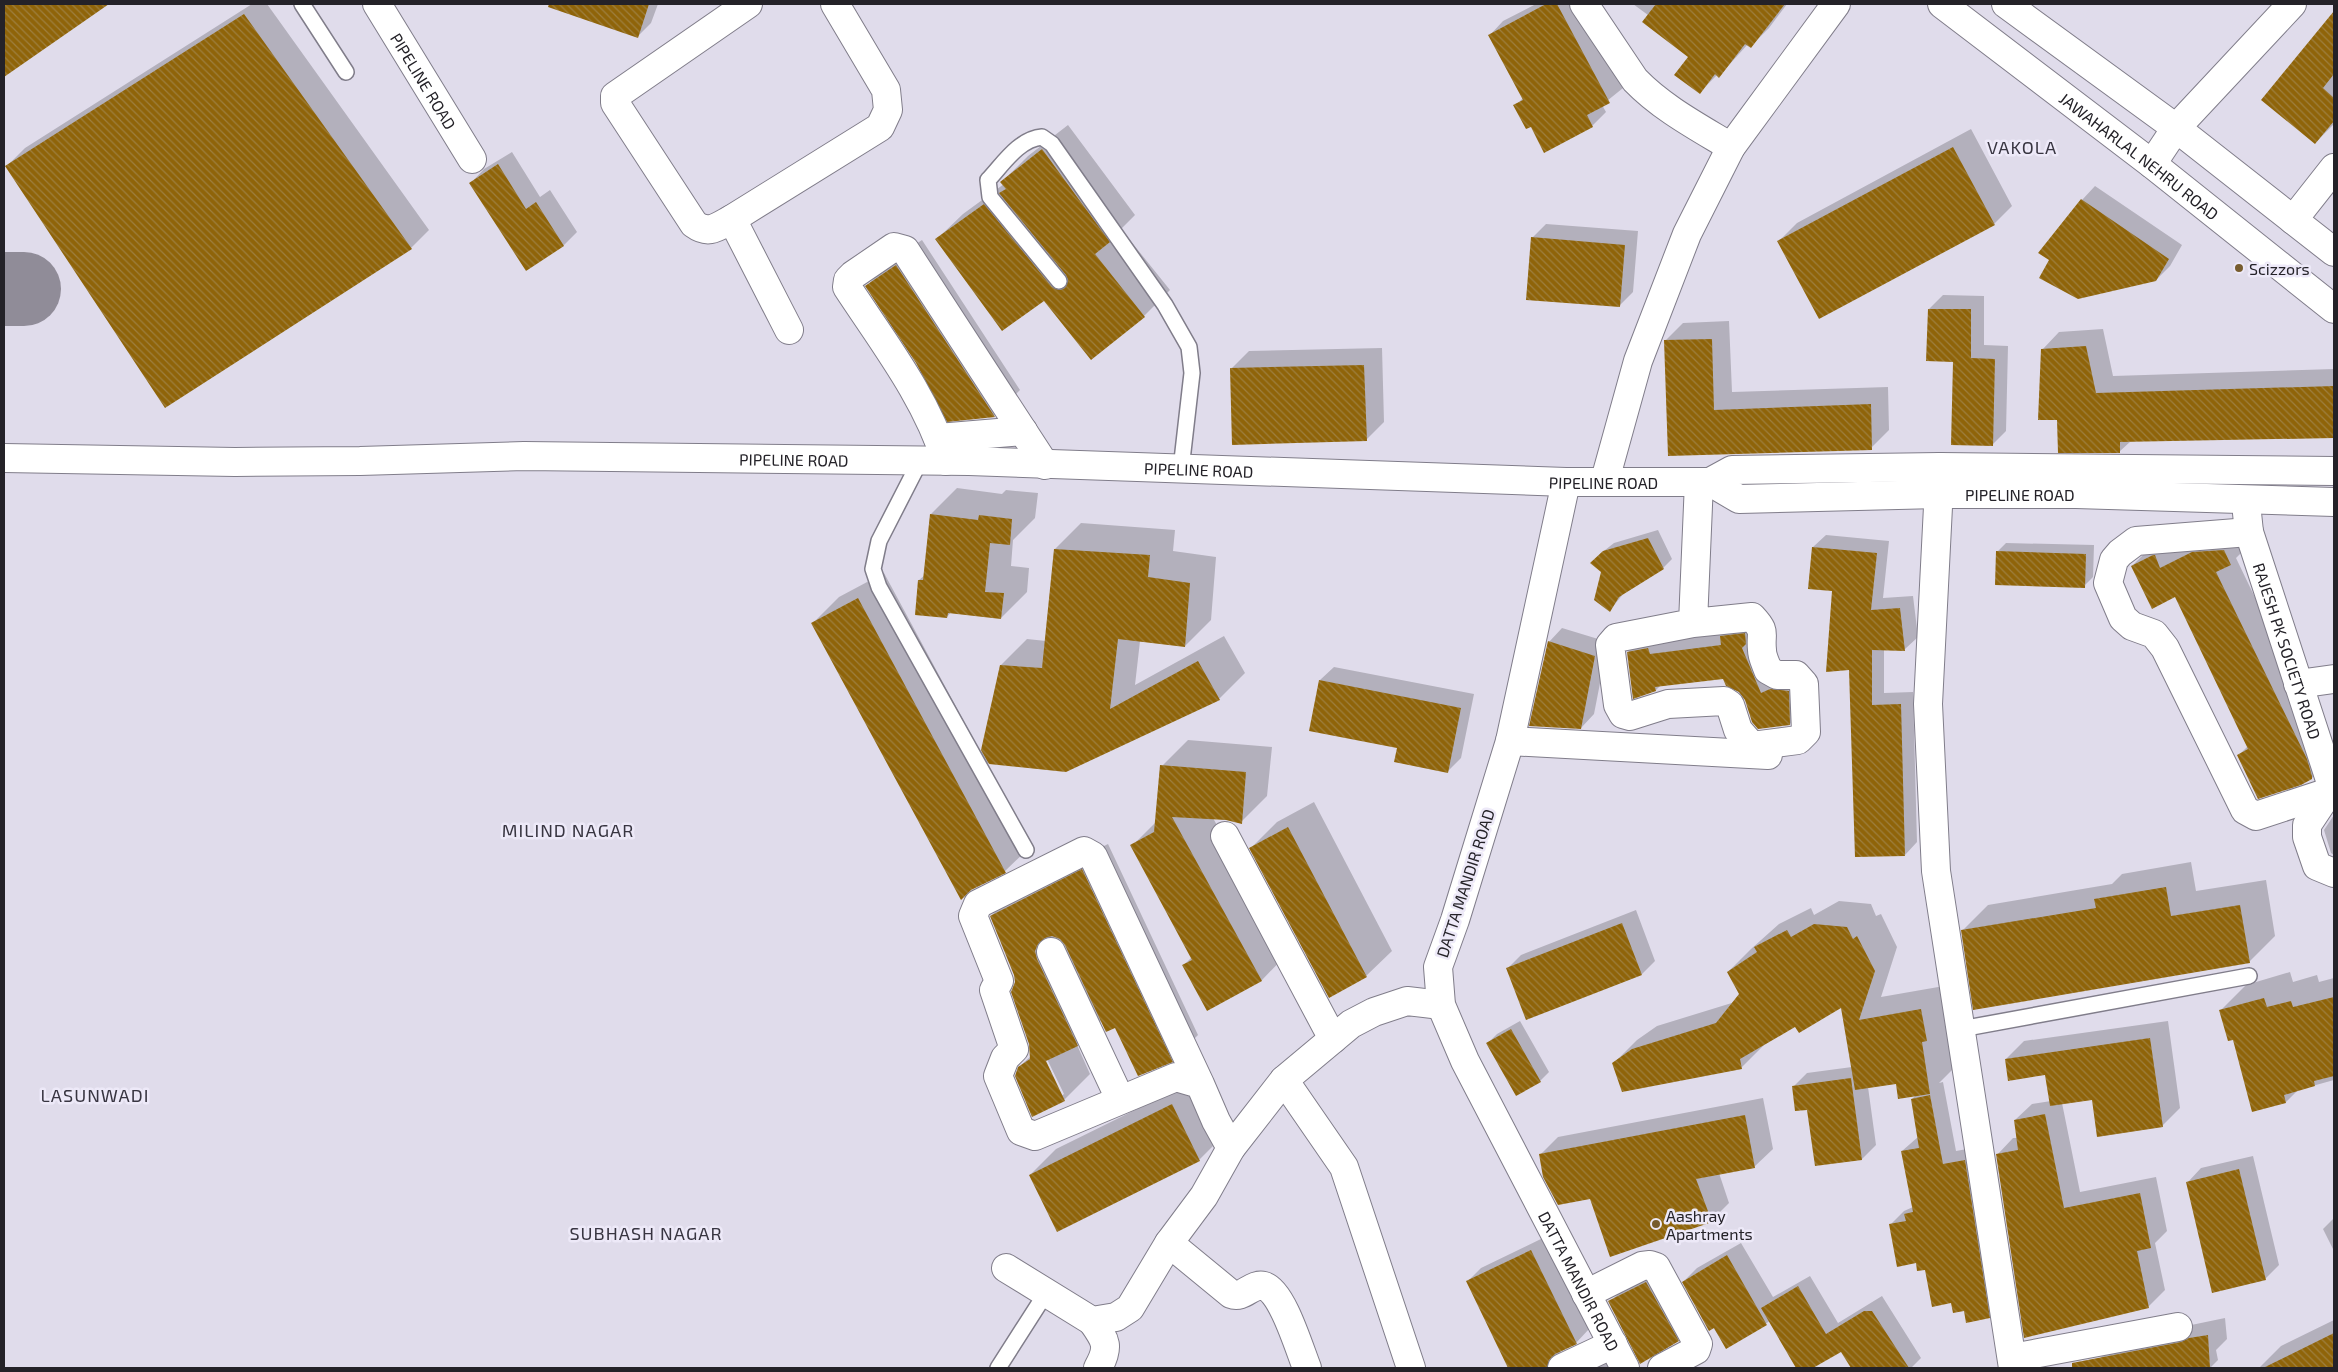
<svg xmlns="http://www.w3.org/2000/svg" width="2338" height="1372" font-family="'Exo 2',sans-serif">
  <defs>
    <pattern id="building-back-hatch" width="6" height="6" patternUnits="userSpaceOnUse" patternTransform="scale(1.25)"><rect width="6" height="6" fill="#8f6409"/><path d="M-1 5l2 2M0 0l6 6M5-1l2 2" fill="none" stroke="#9d7f3f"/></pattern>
  </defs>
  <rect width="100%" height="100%" fill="#e0dceb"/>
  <path fill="#0003" fill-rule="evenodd" d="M 4,4 L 107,4 L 4,75 Z
    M 252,4 L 267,4 L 429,230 L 411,248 L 7,166 L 25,148 Z
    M 564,4 L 658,4 L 651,23 L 637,37 L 561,11 Z
    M 1536,4 L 1578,4 L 1623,88 L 1602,105 L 1606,112 L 1592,126 L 1532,125 L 1515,106 L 1523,98 L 1490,35 L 1503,21 Z
    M 1633,4 L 1787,4 L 1769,28 L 1751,46 L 1748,44 L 1719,76 L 1717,75 L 1700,92 L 1689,57 L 1648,15 Z
    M 2334,14 L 2334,124 L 2315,143 L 2328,21 Z
    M 1068,125 L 1135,215 L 1121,229 L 1170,290 L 1144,316 L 1091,358 L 1044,299 L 937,239 L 963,214 L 1004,184 L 1002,182 L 1028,156 Z
    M 1971,129 L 2012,206 L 1994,224 L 1779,241 L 1797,223 Z
    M 512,152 L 540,197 L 550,190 L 577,232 L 564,245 L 526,269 L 471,183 L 484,169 Z
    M 2095,186 L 2182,245 L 2170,266 L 2156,280 L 2050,259 L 2082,200 Z
    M 1546,224 L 1638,231 L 1633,292 L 1619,306 L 1532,238 Z
    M 922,240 L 1020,390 L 994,416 L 948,420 L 917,362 L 867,286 L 892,260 Z
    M 1943,295 L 1984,296 L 1984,345 L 2008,346 L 2006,431 L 1993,444 L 1929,309 Z
    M 1729,321 L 1732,392 L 1888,387 L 1889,430 L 1871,448 L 1669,455 L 1665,341 L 1683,323 Z
    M 2103,329 L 2113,376 L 2334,369 L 2334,436 L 2131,441 L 2119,452 L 2058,418 L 2042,350 L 2059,332 Z
    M 1382,348 L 1384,422 L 1366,440 L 1231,369 L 1249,351 Z
    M 957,488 L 1002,494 L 1006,490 L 1038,493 L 1035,518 L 1013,540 L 1011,566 L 1029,568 L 1027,592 L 1001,618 L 951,612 L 947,617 L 919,580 L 925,575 L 931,514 Z
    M 1081,523 L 1175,530 L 1173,551 L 1216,557 L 1211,620 L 1185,646 L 1140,641 L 1135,685 L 1224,636 L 1245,673 L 1219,699 L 1066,771 L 987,763 L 1031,846 L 1005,871 L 970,889 L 813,623 L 839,597 L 884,573 L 981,753 L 1001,665 L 1027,639 L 1046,641 L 1055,549 Z
    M 1658,530 L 1672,559 L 1663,568 L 1624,593 L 1610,610 L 1600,554 L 1614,543 Z
    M 1826,535 L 1889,541 L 1883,598 L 1913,596 L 1918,637 L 1905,649 L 1884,649 L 1884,693 L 1913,692 L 1917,842 L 1905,855 L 1851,669 L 1833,590 L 1813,547 Z
    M 2006,543 L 2094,545 L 2093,577 L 2084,586 L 1997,552 Z
    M 2248,546 L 2236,558 L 2324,741 L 2331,760 L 2312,778 L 2259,797 L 2239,755 L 2248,746 L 2176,596 L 2132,566 L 2150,548 Z
    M 1759,620 L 1803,710 L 1790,724 L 1746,699 L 1724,678 L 1660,686 L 1656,690 L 1628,652 L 1642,639 L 1663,641 L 1725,633 Z
    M 1562,628 L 1608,642 L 1594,714 L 1581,728 L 1549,642 Z
    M 1334,667 L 1474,694 L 1461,758 L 1447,772 L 1398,747 L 1320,680 Z
    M 1188,740 L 1272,747 L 1267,796 L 1241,822 L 1213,818 L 1287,954 L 1262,980 L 1208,1009 L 1184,965 L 1192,957 L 1132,846 L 1157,821 L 1162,766 Z
    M 1314,802 L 1392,951 L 1366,976 L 1251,848 L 1277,822 Z
    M 2334,815 L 2334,855 L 2331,853 L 2324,830 Z
    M 1108,844 L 1198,1035 L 1172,1061 L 1116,1026 L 1102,1020 L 1077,1045 L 1090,1074 L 1064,1100 L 1033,1115 L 1019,1067 L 1031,1056 L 1030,1044 L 1015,975 L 991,916 L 1017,890 ZM 1046,1057 L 1064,1094 L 1061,1096 L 1044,1058 Z
    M 2191,862 L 2196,891 L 2266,880 L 2275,936 L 2249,962 L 1962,931 L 1988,905 L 2112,884 L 2122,874 Z
    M 1839,901 L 1871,904 L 1876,916 L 1881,914 L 1897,947 L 1881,997 L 1944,986 L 1949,1017 L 1945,1021 L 1953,1069 L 1939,1083 L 1943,1082 L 1956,1151 L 1978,1147 L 2003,1304 L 1989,1317 L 1965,1309 L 1952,1301 L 1926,1269 L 1917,1261 L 1890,1225 L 1904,1211 L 1913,1207 L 1902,1151 L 1918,1137 L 1912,1099 L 1917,1094 L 1897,1083 L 1868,1087 L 1876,1145 L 1862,1159 L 1816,1165 L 1808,1109 L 1793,1087 L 1807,1073 L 1852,1067 L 1842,1006 L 1796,1025 L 1764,1045 L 1741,1068 L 1614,1063 L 1637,1040 L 1657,1026 L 1735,1002 L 1741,994 L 1728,972 L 1751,949 L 1779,924 L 1811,908 L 1814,915 Z
    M 1636,910 L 1655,961 L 1642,974 L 1527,1018 L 1507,969 L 1521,955 Z
    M 2290,972 L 2293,982 L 2317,975 L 2319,982 L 2334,978 L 2334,1080 L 2298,1090 L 2286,1102 L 2253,1111 L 2234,1038 L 2220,1011 L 2246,985 Z
    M 1520,1021 L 1549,1072 L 1540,1081 L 1488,1043 L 1497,1034 Z
    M 2168,1021 L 2180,1108 L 2162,1126 L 2093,1098 L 2062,1103 L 2080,1192 L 2156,1177 L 2167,1231 L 2155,1243 L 2165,1290 L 2149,1306 L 2025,1336 L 1997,1155 L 2013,1138 L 2018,1138 L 2015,1120 L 2032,1104 L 2051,1101 L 2046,1074 L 2006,1059 L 2024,1041 Z
    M 1198,1079 L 1225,1134 L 1199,1160 L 1030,1175 L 1056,1149 Z
    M 1763,1098 L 1773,1149 L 1754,1167 L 1719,1173 L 1729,1203 L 1711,1221 L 1591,1197 L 1540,1155 L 1558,1137 Z
    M 2253,1156 L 2279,1265 L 2265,1279 L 2188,1182 L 2201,1168 Z
    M 2334,1218 L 2334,1251 L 2323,1229 Z
    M 1545,1237 L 1589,1329 L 1576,1343 L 1560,1352 L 1561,1361 L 1569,1368 L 1509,1368 L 1467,1282 L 1481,1268 Z
    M 1741,1243 L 1773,1297 L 1810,1276 L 1838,1323 L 1882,1296 L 1921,1358 L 1911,1368 L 1853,1368 L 1841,1350 L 1810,1368 L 1797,1368 L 1770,1321 L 1726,1347 L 1683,1282 L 1697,1268 Z
    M 1660,1269 L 1692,1327 L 1678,1340 L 1610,1302 L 1624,1288 Z
    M 2225,1318 L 2227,1339 L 2216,1350 L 2218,1360 L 2210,1368 L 2101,1368 L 2100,1358 L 2119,1340 Z
    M 2334,1320 L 2334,1368 L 2259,1368 L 2281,1346 Z
    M 1611,1356 L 1616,1368 L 1581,1368 Z"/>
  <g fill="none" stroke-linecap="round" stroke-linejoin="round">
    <path stroke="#908c98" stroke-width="74" d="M 4,289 L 24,289"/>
  </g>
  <path fill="url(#building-back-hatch)" d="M 4,4 L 109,4 L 4,77 Z
    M 549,4 L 649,4 L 638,38 L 548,7 Z
    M 1546,4 L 1557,4 L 1610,103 L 1587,115 L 1593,127 L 1544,153 L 1531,127 L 1526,129 L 1513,105 L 1523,100 L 1488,35 Z
    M 1656,4 L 1785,4 L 1751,48 L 1745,44 L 1719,78 L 1715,74 L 1700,94 L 1674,75 L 1688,57 L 1642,22 Z
    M 2334,11 L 2334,74 L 2323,88 L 2334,98 L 2334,121 L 2315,144 L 2261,100 Z
    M 244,14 L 412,249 L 165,408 L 5,166 Z
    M 1953,147 L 1995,225 L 1819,319 L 1777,241 Z
    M 1042,149 L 1110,242 L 1095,254 L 1145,317 L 1091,360 L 1044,301 L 1002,331 L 935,239 L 984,204 L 1052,287 L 1060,290 L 1065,288 L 1068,280 L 1066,275 L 999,193 L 1006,189 L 1000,182 Z
    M 498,164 L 526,209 L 536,202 L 564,246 L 526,271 L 469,183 Z
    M 2081,199 L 2169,259 L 2156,281 L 2078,299 L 2039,278 L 2049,260 L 2038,253 Z
    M 1531,237 L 1625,245 L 1620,307 L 1526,300 Z
    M 896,265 L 995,417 L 947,422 L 916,363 L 865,286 Z
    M 1928,309 L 1971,309 L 1971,358 L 1995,359 L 1993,446 L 1951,445 L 1953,362 L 1926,361 Z
    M 1712,339 L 1714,410 L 1871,404 L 1872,450 L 1668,456 L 1664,340 Z
    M 2086,346 L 2096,393 L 2334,386 L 2334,438 L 2120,442 L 2120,453 L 2058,453 L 2057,420 L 2038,420 L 2041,349 Z
    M 1364,365 L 1367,441 L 1232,445 L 1230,368 Z
    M 930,514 L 978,520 L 979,515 L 1012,519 L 1010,545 L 990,543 L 985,592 L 1004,593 L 1001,619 L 948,613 L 947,618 L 915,615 L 918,580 L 923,580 Z
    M 1648,538 L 1664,569 L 1619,597 L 1610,612 L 1594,600 L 1601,572 L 1590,563 L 1603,551 Z
    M 1812,547 L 1877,553 L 1871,610 L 1900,608 L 1905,651 L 1872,650 L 1872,705 L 1901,704 L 1905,856 L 1855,857 L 1849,670 L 1826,672 L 1832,591 L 1808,589 Z
    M 1054,549 L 1150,555 L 1148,577 L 1190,583 L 1185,647 L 1118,639 L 1110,709 L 1198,661 L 1220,700 L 1066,772 L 989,764 L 981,750 L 1000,665 L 1042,668 Z
    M 2224,550 L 2231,565 L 2216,572 L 2307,759 L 2312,776 L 2312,779 L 2301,785 L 2258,799 L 2237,755 L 2248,749 L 2175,597 L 2152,609 L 2131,566 L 2153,555 L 2155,555 L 2160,568 L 2192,552 Z
    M 1996,551 L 2086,554 L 2085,588 L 1995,585 Z
    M 858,598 L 1006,873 L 971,890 L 961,900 L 811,623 Z
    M 1745,633 L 1746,644 L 1742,648 L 1761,693 L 1770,689 L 1789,691 L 1790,725 L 1758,729 L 1752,722 L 1745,700 L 1739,692 L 1726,686 L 1723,679 L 1655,687 L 1656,691 L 1633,699 L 1627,652 L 1648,648 L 1650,654 L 1721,645 L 1720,636 Z
    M 1548,641 L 1595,656 L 1581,729 L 1529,726 Z
    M 1319,680 L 1461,708 L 1448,773 L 1394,762 L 1397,748 L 1309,731 Z
    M 1160,765 L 1246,772 L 1242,824 L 1226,820 L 1172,817 L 1262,981 L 1207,1011 L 1182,965 L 1192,960 L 1130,845 L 1154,832 Z
    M 1288,827 L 1367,977 L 1329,998 L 1249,848 Z
    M 1082,869 L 1173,1062 L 1138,1076 L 1115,1028 L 1106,1032 L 1065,945 L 1060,939 L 1052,936 L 1045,938 L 1038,944 L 1035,951 L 1037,959 L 1078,1046 L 1046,1061 L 1065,1101 L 1032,1117 L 1015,1076 L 1018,1067 L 1030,1059 L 1029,1044 L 1011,992 L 1015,982 L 1014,975 L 990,916 Z
    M 2166,887 L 2171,916 L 2240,905 L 2250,963 L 1973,1010 L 1961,930 L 2096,908 L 2094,899 Z
    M 1622,923 L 1642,975 L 1526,1020 L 1506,968 Z
    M 1814,924 L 1847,927 L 1853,939 L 1857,936 L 1875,971 L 1859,1020 L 1921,1009 L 1927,1041 L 1922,1042 L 1930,1094 L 1898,1099 L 1896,1084 L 1855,1090 L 1841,1008 L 1799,1033 L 1795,1027 L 1740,1059 L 1742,1069 L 1622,1092 L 1612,1063 L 1632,1049 L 1716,1023 L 1739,994 L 1727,972 L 1757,952 L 1754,947 L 1787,930 L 1791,937 Z
    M 2334,997 L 2334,1076 L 2314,1081 L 2315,1086 L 2284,1095 L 2286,1103 L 2252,1112 L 2233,1040 L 2228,1041 L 2219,1010 L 2264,998 L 2267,1007 L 2291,1001 L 2293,1007 Z
    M 1511,1029 L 1541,1082 L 1516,1096 L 1486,1043 Z
    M 2150,1038 L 2163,1127 L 2097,1137 L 2092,1100 L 2050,1106 L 2045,1075 L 2008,1081 L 2005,1059 Z
    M 1851,1078 L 1862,1160 L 1815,1166 L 1807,1110 L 1795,1111 L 1792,1086 Z
    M 1930,1095 L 1943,1164 L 1965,1160 L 1990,1318 L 1966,1323 L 1964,1311 L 1953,1313 L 1951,1303 L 1932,1307 L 1925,1270 L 1917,1271 L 1916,1263 L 1897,1267 L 1889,1224 L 1906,1221 L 1904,1214 L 1913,1212 L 1901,1151 L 1919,1148 L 1911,1099 Z
    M 1172,1104 L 1200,1161 L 1057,1232 L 1029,1175 Z
    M 2045,1114 L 2064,1208 L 2140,1193 L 2151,1248 L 2137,1251 L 2149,1308 L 2024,1338 L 1996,1154 L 2018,1150 L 2014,1120 Z
    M 1745,1115 L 1755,1168 L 1696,1179 L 1712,1222 L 1610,1257 L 1590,1199 L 1558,1205 L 1543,1177 L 1539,1154 Z
    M 2239,1169 L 2266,1280 L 2212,1293 L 2186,1182 Z
    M 1531,1250 L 1577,1344 L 1555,1354 L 1549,1360 L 1547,1368 L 1508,1368 L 1466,1281 Z
    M 1727,1255 L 1767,1325 L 1726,1349 L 1714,1328 L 1709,1331 L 1682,1282 Z
    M 1646,1282 L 1679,1341 L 1640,1364 L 1608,1301 Z
    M 1798,1286 L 1826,1334 L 1864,1311 L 1872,1311 L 1909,1368 L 1851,1368 L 1841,1352 L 1813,1368 L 1796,1368 L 1761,1308 Z
    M 2334,1333 L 2334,1368 L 2263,1368 Z
    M 2208,1335 L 2210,1368 L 2072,1368 L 2072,1363 L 2181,1342 L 2189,1338 Z"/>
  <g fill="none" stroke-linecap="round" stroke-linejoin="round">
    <defs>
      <path id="service" d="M 302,4 L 346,72
        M 1059,281 L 990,197 L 988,180 C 1003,164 1019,139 1042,137 L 1052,144 L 1165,305 L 1189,347 L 1192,373 L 1181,469
        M 920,461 L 879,541 L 873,569 L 879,587 L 1026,850
        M 1961,1029 L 2249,976
        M 998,1368 L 1046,1293"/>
      <g id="minor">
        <path id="s1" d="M 377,4 L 472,159"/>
        <path d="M 1584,4 L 1635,80 C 1662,108 1698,127 1731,147"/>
        <path d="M 2152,164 L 2176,128 L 2292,4"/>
        <path d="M 732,219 C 717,227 709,235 694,224 L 615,103 L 615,96 L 748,4"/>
        <path d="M 2293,220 L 2334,168"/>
        <path d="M 789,330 L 732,219 L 880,127 L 888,110 L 886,90 L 835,4"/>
        <path d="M 938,438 L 1023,431"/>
        <path id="s2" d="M 4,458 L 235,462 L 360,461 L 524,456 L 969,461 L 1566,482 L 1710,482 L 1739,499 L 1938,494 L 2076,494 L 2334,502"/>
        <path d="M 946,461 C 926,397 883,342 847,287 L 848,280 L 853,275 L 894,247 L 905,250 L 1045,465"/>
        <path d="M 1940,467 L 1928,704 L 1936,871 L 2013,1368"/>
        <path d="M 1605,480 L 1638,361 L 1687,234 L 1731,147 L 1836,4"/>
        <path id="s3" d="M 1566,482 L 1510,741 L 1455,920 L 1438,967 L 1441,1005 L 1465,1061 L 1625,1368"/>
        <path d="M 1710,482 L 1732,470 L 1940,467 L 2334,471"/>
        <path id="s4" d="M 2247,513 L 2249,532 L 2330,780 L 2329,792 L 2307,825 L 2307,837 L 2317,866 L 2334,873"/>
        <path d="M 2249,532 L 2136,541 L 2120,553 L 2114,560 L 2108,583 L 2123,618 L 2132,626 L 2154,634 L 2165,648 L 2245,810 L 2256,816 L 2329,792"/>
        <path d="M 1693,623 L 1616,638 L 1610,645 L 1618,705 L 1623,714 L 1630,716 L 1668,704 L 1724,701 L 1730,705 L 1738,730 L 1752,746 L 1798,740 L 1806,732 L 1804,684 L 1796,675 L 1777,675 L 1768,670 C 1766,664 1762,657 1762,650 C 1760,632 1767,633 1752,617 L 1693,623 L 1699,482"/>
        <path d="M 2298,684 L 2334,679"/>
        <path d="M 1510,741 L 1768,755"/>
        <path d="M 1225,836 L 1333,1039"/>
        <path d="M 1051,952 L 1120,1099"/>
        <path d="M 1284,1080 L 1344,1167 L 1411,1368"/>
        <path d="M 1200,1084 L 1093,856 L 1084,851 L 978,904 L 973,916 L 999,981 L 994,990 L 1014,1049 L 1005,1058 L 998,1076 L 1021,1131 L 1035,1136 L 1176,1077 L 1200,1084 L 1216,1121 L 1231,1148"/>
        <path d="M 1169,1243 L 1231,1294 C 1244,1299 1251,1283 1264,1286 C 1282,1290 1300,1351 1307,1368"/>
        <path d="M 1006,1268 L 1092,1321 L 1116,1317 L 1130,1308 L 1169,1243 L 1204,1196 L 1231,1148 L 1284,1080 L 1351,1024 L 1374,1012 L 1407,1001 L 1441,1005"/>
        <path d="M 1586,1294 L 1642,1266 L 1650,1265 L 1656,1267 L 1698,1344 L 1696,1350 L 1662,1368"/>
        <path d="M 1092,1321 C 1106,1341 1110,1346 1098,1368"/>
        <path d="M 2012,1358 L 2178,1327"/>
        <path d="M 1562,1368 L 1613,1344"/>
      </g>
      <g id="secondary">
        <path id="s5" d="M 1942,4 L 2152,164 L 2334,309"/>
        <path d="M 2006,4 L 2176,128 L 2334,252"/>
      </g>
    </defs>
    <use href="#service" stroke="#807d8a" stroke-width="18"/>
    <use href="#minor" stroke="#807d8a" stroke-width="30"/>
    <use href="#secondary" stroke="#807d8a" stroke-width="30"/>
    <use href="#service" stroke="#fff" stroke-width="15"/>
    <use href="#minor" stroke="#fff" stroke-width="28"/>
    <use href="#secondary" stroke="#fff" stroke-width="28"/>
  </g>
  <g fill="#775c2e" stroke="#ede9f8" stroke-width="2">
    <circle cx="2239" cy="268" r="5"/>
    <circle cx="1656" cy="1224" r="5"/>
  </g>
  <g text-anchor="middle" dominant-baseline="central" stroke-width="5" stroke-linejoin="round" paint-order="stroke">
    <g font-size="16" fill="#242228" stroke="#ede9f8">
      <text stroke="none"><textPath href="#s1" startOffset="90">PIPELINE ROAD</textPath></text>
      <text stroke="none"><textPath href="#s5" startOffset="249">JAWAHARLAL NEHRU ROAD</textPath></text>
      <text stroke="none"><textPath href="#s2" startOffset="790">PIPELINE ROAD</textPath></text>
      <text stroke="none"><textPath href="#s2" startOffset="1195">PIPELINE ROAD</textPath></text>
      <text stroke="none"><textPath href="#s2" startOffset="1600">PIPELINE ROAD</textPath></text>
      <text stroke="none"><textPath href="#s2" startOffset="2021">PIPELINE ROAD</textPath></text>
      <text stroke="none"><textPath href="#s4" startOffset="144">RAJESH PK SOCIETY ROAD</textPath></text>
      <text transform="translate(1465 883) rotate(-72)">DATTA MANDIR ROAD</text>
      <text stroke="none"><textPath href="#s3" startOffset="849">DATTA MANDIR ROAD</textPath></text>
    </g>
    <g font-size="16" fill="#242228" stroke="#ede9f8" text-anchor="start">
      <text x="2249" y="268">Scizzors</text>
      <text x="1666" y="1215">Aashray<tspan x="1666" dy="18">Apartments</tspan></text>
    </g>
    <g font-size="18" letter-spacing="1" fill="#383541" stroke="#ede9f8">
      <text x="2022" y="147">VAKOLA</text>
      <text x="568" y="830">MILIND NAGAR</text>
      <text x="95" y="1095">LASUNWADI</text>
      <text x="646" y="1233">SUBHASH NAGAR</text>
    </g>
  </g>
  <rect width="2338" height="1372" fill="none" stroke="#242228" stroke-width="10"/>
</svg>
